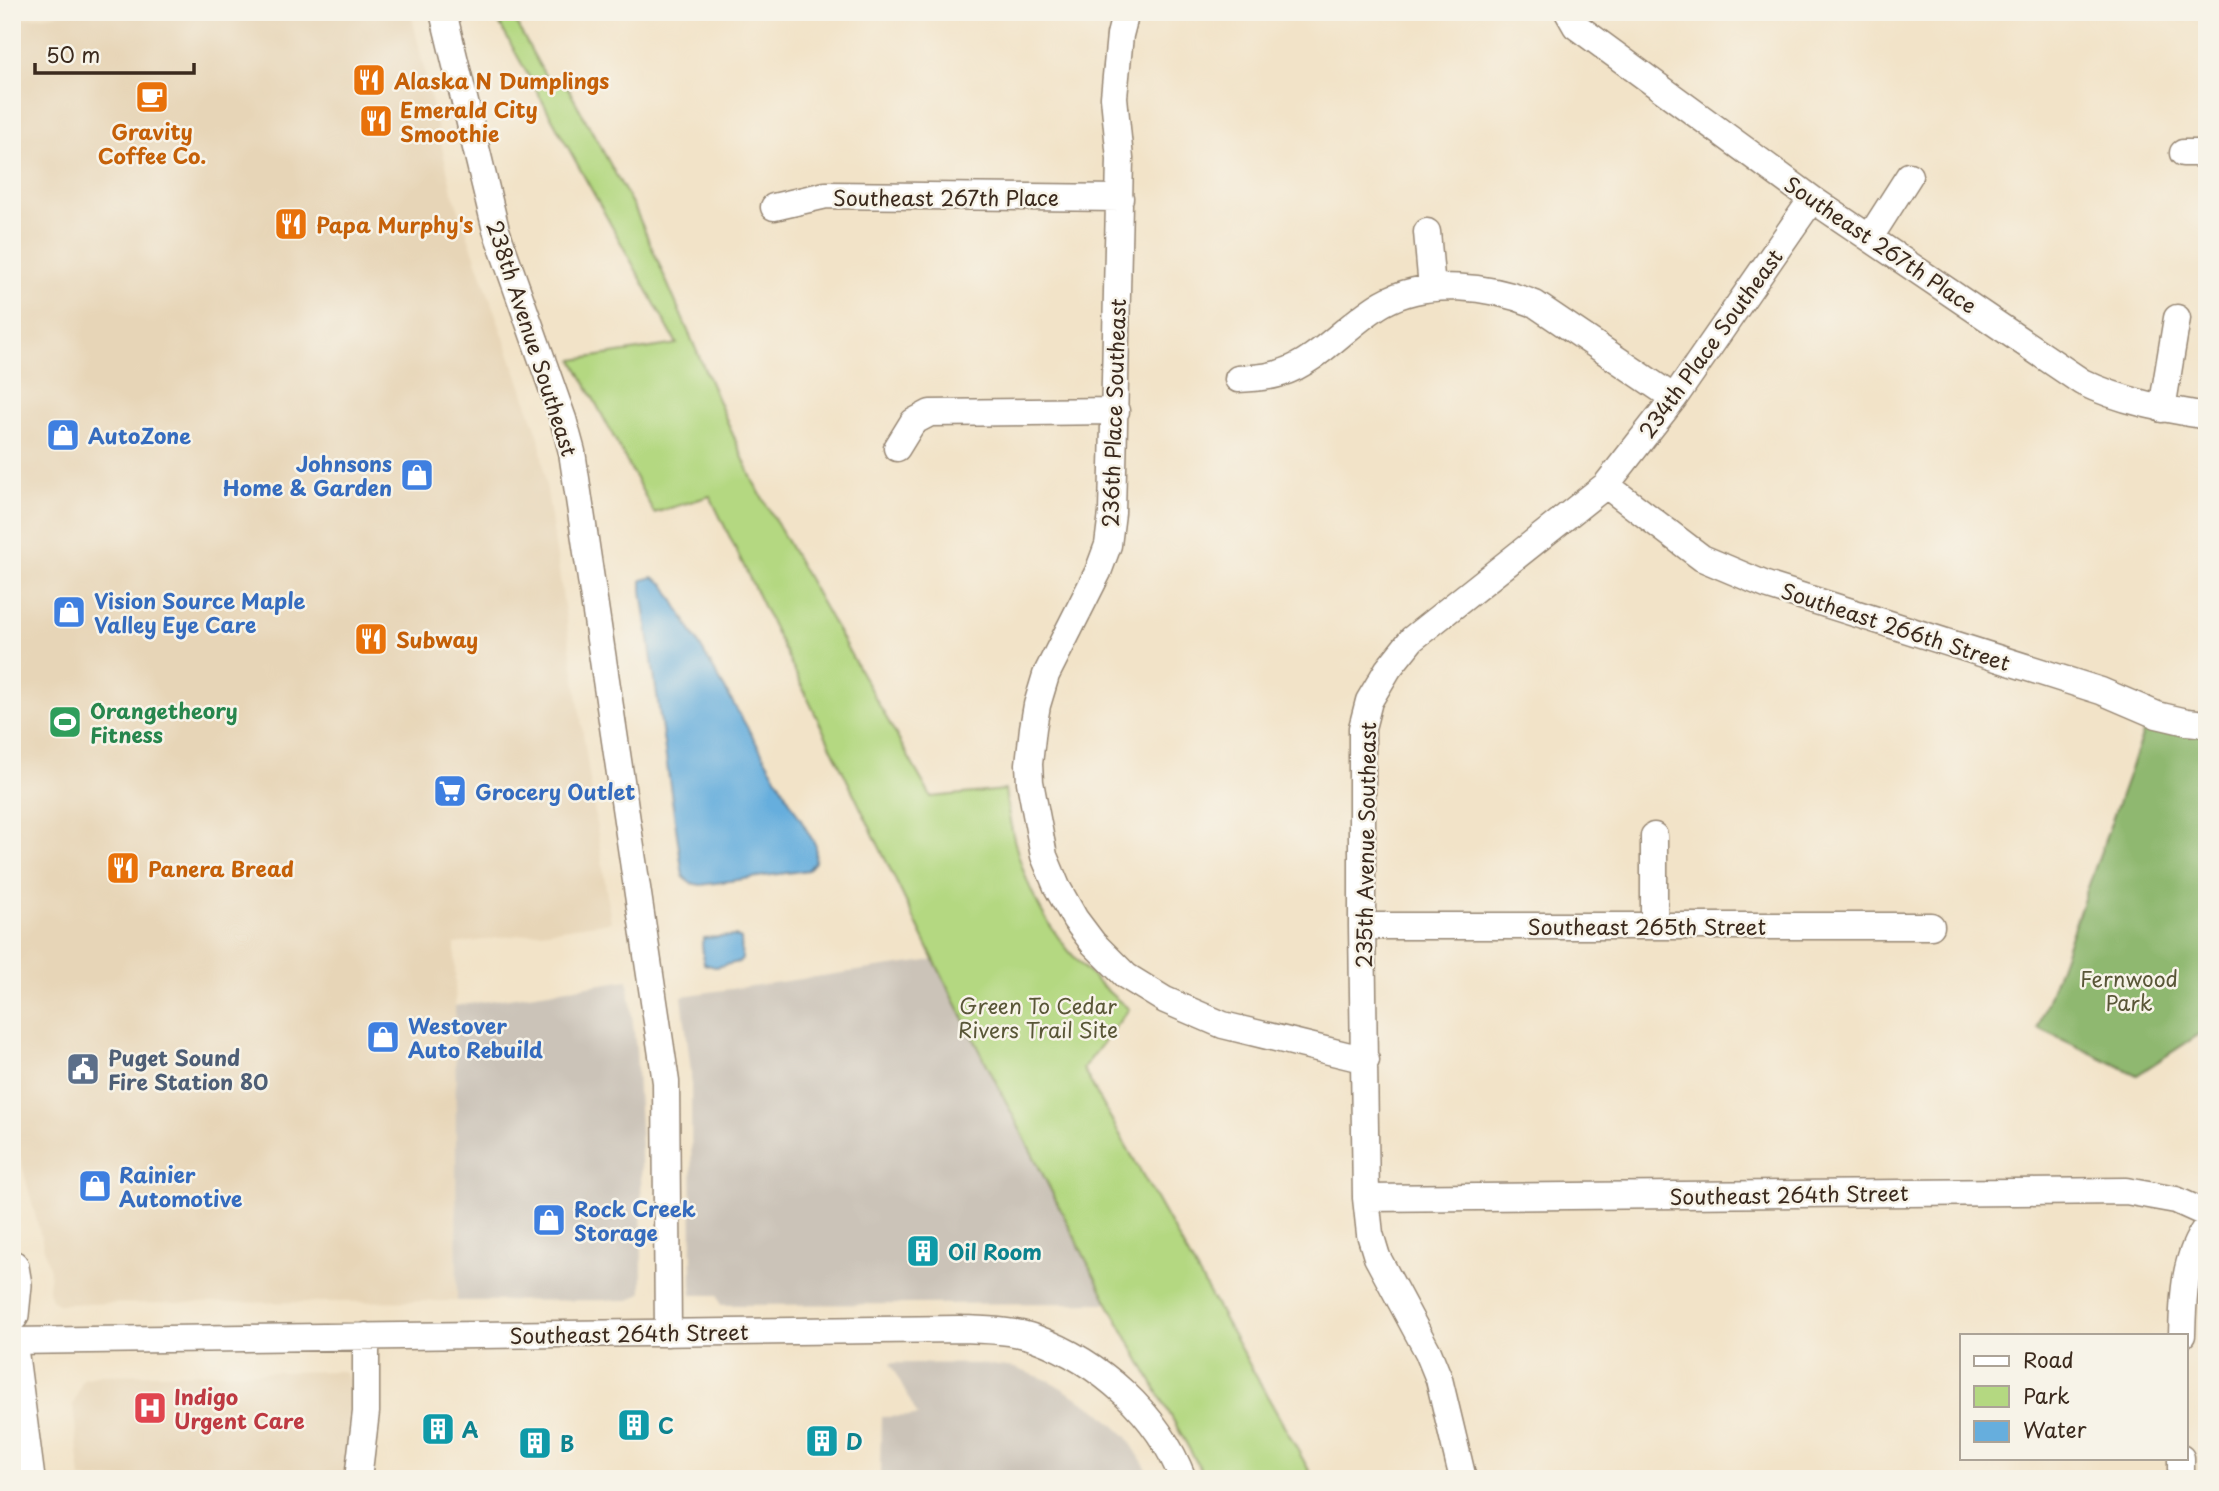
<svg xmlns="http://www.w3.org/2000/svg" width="2219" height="1491" font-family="'Playpen Sans',sans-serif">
  <rect width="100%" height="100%" fill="#f7f3e8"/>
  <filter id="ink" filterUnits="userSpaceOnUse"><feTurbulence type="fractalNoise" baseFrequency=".0143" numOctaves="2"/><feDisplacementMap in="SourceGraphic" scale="14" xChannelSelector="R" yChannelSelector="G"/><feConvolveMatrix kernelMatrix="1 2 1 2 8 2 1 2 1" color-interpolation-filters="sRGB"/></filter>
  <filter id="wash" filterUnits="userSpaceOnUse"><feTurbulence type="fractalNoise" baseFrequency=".00686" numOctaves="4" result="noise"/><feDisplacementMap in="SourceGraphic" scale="28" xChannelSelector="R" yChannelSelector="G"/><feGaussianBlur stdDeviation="1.57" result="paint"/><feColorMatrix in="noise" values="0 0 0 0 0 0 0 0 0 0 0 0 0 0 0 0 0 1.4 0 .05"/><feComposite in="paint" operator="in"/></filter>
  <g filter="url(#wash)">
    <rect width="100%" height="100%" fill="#f2e3c8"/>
    <path fill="#e7d5b7" d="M 76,12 L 411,12 L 452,191 L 539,437 L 611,922 L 455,944 L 457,1301 L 57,1304 L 51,1299 L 48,1289 L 50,1271 L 16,1142 L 12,1114 L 12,20 Z
      M 343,1371 L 355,1386 L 357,1402 L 344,1479 L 81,1479 L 73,1405 L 83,1379 L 101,1375 Z"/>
    <path fill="#cbc3b8" d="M 934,960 L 1108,1303 L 721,1305 L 718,1295 L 692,1295 L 691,1071 L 682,996 Z
      M 628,980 L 636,1050 L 641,1148 L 642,1292 L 630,1300 L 457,1301 L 455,1006 Z
      M 890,1363 L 983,1364 L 1015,1368 L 1050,1381 L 1099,1411 L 1127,1437 L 1153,1479 L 880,1479 L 881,1417 L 918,1416 Z"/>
    <path fill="#b4d881" stroke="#788150" stroke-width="2" d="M 493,12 L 510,12 L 547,79 L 563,79 L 636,211 L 753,481 L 931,797 L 1005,790 C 1017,887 1052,948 1129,1009 L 1083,1069 L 1314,1479 L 1206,1479 L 1108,1303 L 934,960 L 710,496 L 654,513 L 573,360 L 677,344 Z"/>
    <path fill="#8fb86f" stroke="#657146" stroke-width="2" d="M 2144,730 L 2207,734 L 2207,1024 L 2204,1031 L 2137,1075 L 2038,1028 Z"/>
    <path fill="#66aedd" stroke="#506c7e" stroke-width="2" d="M 653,577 L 664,584 L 816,846 L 815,862 L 808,870 L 701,885 L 690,883 L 683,876 L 642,591 L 642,580 Z
      M 735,936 L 741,939 L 742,959 L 739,962 L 715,967 L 704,964 L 702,943 L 704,938 Z"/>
  </g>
  <g filter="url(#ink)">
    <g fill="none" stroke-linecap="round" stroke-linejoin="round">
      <defs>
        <path id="minor" d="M 443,12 L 496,230 L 563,419 L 572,452 L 666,1082 L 668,1333
          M 1126,12 L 1120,35 L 1114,97 L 1120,159 L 1112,513 L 1108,545 L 1098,572 L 1046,675 L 1037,705 L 1033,728 L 1029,764 L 1030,782 L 1044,856 L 1057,887 L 1075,919 L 1093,943 L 1126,976 L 1165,1000 L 1223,1025 L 1366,1060
          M 1568,12 L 1576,26 L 1812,199 L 2082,382 C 2121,401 2164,409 2207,416
          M 2183,153 L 2207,153
          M 774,207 L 826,195 L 1120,198
          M 1427,232 L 1432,288
          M 1870,237 L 1909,176
          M 1238,379 C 1252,378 1267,378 1281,373 C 1319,361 1348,323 1383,303 C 1427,278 1490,286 1535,304 L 1674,398
          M 2162,409 L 2177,318
          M 897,448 L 913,422 L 930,413 L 1116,411
          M 1606,485 L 1702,558 L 1766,585 L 2101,691 L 2157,715 L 2187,722 L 2207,724
          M 1654,836 L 1654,926
          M 1362,926 L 1931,926
          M 1366,1198 L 2126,1191 L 2176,1200 L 2207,1214
          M 2182,1335 C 2183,1298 2184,1256 2207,1226
          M 12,1341 L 960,1329 C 984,1330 1012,1330 1035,1338 C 1100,1362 1158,1413 1183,1479
          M 358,1479 L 366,1412 L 366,1336
          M 1463,1479 L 1439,1379 L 1428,1352 L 1377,1257 L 1370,1234 L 1366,1198 L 1362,926 L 1362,728 L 1369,701 L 1388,669 L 1412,639 L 1606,485 L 1674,398 L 1812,199
          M 2181,1479 L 2181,1458"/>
        <path id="major" d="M 12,1267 L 15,1285 L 12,1315
          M 12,1356 L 28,1479"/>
      </defs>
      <use href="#minor" stroke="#968673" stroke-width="29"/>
      <use href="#major" stroke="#968673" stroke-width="36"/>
      <use href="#minor" stroke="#fff" stroke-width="26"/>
      <use href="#major" stroke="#fff" stroke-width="33"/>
    </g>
  </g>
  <defs>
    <symbol id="restaurant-square" viewBox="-11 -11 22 22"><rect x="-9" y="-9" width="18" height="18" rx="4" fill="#e8710a" stroke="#f7f3e8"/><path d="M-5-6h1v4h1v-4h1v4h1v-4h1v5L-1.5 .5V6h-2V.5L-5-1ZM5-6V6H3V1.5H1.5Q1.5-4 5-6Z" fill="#fff"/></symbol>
    <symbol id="cafe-square" viewBox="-11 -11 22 22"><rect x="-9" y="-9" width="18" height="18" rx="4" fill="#e8710a" stroke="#f7f3e8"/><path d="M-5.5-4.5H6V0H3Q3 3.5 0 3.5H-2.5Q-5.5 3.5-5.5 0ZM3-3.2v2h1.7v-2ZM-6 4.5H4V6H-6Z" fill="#fff"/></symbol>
    <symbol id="shop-square" viewBox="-11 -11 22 22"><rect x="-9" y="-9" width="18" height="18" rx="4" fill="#3f7fe0" stroke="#f7f3e8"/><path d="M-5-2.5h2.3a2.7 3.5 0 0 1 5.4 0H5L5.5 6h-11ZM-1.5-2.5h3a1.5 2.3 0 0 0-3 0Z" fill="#fff"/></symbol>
    <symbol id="stadium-square" viewBox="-11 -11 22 22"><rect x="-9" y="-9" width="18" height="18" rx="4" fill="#2e9e5b" stroke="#f7f3e8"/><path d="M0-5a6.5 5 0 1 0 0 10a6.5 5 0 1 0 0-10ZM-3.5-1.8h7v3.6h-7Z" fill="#fff"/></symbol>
    <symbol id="supermarket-square" viewBox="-11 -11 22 22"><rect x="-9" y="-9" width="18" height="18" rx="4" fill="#3f7fe0" stroke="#f7f3e8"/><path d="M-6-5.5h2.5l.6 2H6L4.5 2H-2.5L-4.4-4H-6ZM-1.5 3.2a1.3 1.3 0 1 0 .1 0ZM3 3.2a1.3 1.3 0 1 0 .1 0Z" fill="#fff"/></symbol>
    <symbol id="civic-square" viewBox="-11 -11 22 22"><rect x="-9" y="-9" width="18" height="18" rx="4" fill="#5c6f8a" stroke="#f7f3e8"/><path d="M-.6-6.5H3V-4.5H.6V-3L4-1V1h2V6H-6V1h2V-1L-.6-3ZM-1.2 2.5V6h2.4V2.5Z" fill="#fff"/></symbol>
    <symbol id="building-square" viewBox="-11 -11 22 22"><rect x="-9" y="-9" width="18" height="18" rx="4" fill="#0f9aa8" stroke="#f7f3e8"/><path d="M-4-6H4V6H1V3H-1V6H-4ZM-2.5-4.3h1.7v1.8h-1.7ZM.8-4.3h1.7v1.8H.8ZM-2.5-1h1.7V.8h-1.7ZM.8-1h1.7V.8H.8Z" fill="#fff"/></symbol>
    <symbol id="hospital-square" viewBox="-11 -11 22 22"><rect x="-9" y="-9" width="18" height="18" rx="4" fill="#e0444e" stroke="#f7f3e8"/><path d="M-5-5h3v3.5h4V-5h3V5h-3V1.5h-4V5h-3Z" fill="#fff"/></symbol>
  </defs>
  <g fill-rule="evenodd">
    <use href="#restaurant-square" x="350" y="61" width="38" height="38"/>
    <use href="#cafe-square" x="133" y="78" width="38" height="38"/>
    <use href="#restaurant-square" x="357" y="102" width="38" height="38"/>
    <use href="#restaurant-square" x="272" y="205" width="38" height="38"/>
    <use href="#shop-square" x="44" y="416" width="38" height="38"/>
    <use href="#shop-square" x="398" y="456" width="38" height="38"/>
    <use href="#shop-square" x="50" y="593" width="38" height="38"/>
    <use href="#restaurant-square" x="352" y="620" width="38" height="38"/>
    <use href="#stadium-square" x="46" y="703" width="38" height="38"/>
    <use href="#supermarket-square" x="431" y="772" width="38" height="38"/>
    <use href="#restaurant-square" x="104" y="849" width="38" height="38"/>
    <use href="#shop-square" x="364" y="1018" width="38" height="38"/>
    <use href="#civic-square" x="64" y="1050" width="38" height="38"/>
    <use href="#shop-square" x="76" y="1167" width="38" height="38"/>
    <use href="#shop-square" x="530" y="1201" width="38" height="38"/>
    <use href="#building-square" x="904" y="1232" width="38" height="38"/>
    <use href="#hospital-square" x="131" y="1389" width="38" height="38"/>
    <use href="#building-square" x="615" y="1406" width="38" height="38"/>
    <use href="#building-square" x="419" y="1410" width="38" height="38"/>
    <use href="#building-square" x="803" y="1422" width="38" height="38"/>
    <use href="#building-square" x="516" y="1424" width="38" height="38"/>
  </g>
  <g text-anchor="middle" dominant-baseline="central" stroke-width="5" stroke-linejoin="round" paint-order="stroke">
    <g font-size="21" font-weight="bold" fill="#c56008" stroke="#f7f3e8" text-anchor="start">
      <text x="394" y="80">Alaska N Dumplings</text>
      <text x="400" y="109">Emerald City<tspan x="400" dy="24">Smoothie</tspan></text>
      <text x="152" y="131" text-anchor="middle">Gravity<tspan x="152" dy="24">Coffee Co.</tspan></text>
      <text x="316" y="224">Papa Murphy's</text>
      <text x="396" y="639">Subway</text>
      <text x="148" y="868">Panera Bread</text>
    </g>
    <g font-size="21" fill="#3b2a1e" stroke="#f7f3e8">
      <text x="946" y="197">Southeast 267th Place</text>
      <text transform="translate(1881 244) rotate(34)">Southeast 267th Place</text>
      <text transform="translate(533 338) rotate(72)">238th Avenue Southeast</text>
      <text transform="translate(1710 343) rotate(-54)">234th Place Southeast</text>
      <text transform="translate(1113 413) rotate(-88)">236th Place Southeast</text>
      <text transform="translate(1896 626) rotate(18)">Southeast 266th Street</text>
      <text transform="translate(1365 845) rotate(-89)">235th Avenue Southeast</text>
      <text x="1647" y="926">Southeast 265th Street</text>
      <text transform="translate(1789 1194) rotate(-1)">Southeast 264th Street</text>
      <text transform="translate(629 1333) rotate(-1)">Southeast 264th Street</text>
    </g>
    <g font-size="21" font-weight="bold" fill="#366cbe" stroke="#f7f3e8" text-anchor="start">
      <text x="88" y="435">AutoZone</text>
      <text x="392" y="463" text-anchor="end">Johnsons<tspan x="392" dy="24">Home &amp; Garden</tspan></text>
      <text x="94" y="600">Vision Source Maple<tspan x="94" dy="24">Valley Eye Care</tspan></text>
      <text x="475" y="791">Grocery Outlet</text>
      <text x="408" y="1025">Westover<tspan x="408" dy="24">Auto Rebuild</tspan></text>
      <text x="119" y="1174">Rainier<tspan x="119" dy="24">Automotive</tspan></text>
      <text x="574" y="1208">Rock Creek<tspan x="574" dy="24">Storage</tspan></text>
    </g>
    <g font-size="21" font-weight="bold" fill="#27864d" stroke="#f7f3e8" text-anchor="start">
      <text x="90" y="710">Orangetheory<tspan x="90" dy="24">Fitness</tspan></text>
    </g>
    <g font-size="21" fill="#595637" stroke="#f7f3e8">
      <text x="2129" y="978">Fernwood<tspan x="2129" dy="24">Park</tspan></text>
      <text x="1038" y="1005">Green To Cedar<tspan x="1038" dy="24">Rivers Trail Site</tspan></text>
    </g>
    <g font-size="21" font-weight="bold" fill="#4e5e75" stroke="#f7f3e8" text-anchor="start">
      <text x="108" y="1057">Puget Sound<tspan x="108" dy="24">Fire Station 80</tspan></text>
    </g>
    <g font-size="21" font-weight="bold" fill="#0d838f" stroke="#f7f3e8" text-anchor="start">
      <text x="948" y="1251">Oil Room</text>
      <text x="658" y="1425">C</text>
      <text x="462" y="1429">A</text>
      <text x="846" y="1441">D</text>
      <text x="560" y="1443">B</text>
    </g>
    <g font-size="21" font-weight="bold" fill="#be3a42" stroke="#f7f3e8" text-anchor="start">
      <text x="174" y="1396">Indigo<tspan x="174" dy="24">Urgent Care</tspan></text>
    </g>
  </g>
  <rect width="2219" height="1491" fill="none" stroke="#f7f3e8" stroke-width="42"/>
  <rect x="1960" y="1334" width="228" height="126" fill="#f7f3e8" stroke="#aca397" stroke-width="2"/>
  <rect x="1974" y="1356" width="35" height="10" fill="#ffffff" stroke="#aca397" stroke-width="2"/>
  <text x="2023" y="1368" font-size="21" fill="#3b2a1e">Road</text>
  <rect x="1974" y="1386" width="35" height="21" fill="#b4d881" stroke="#aca397" stroke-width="2"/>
  <text x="2023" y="1404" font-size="21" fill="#3b2a1e">Park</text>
  <rect x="1974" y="1421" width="35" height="21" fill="#66aedd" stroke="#aca397" stroke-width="2"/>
  <text x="2023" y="1438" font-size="21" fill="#3b2a1e">Water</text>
  <path d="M35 63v10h159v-10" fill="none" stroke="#3b2a1e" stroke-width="3.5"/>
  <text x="46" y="63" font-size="21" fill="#3b2a1e" stroke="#f7f3e8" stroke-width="5" paint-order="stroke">50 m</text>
</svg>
